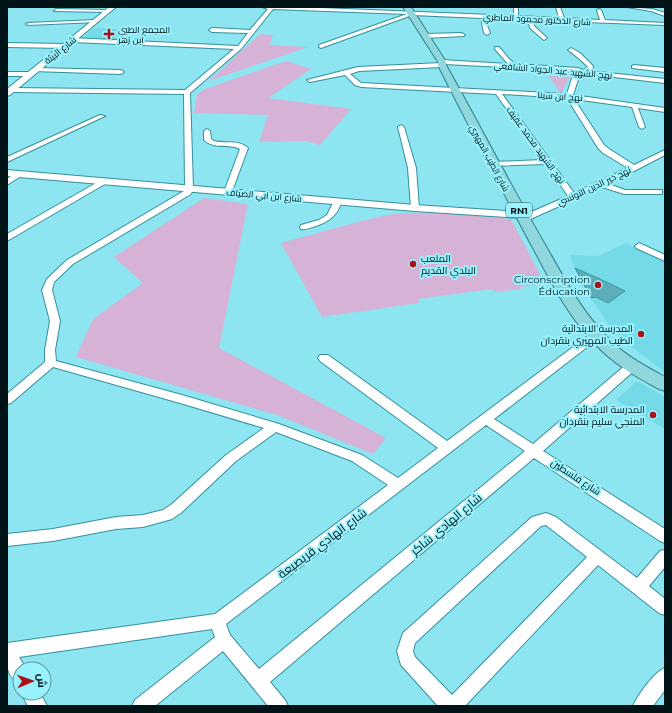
<svg xmlns="http://www.w3.org/2000/svg" width="672" height="713" font-family="Montserrat,Cairo,sans-serif">
  <rect width="100%" height="100%" fill="#8ce5f0"/>
  <path fill="#74dae7" d="M 94,28 L 136,30 L 125,41 L 116,41 L 117,39 L 115,39 L 80,40 Z
    M 626,243 L 665,261 L 665,372 L 623,340 L 610,327 L 591,298 L 596,297 L 608,303 L 625,291 L 600,279 L 576,271 L 570,255 L 599,256 Z
    M 637,381 L 665,397 L 665,429 L 616,400 Z"/>
  <path fill="#d6b3d6" d="M 260,34 L 273,35 L 270,45 L 308,47 L 209,81 Z
    M 286,61 L 311,69 L 268,98 L 351,109 L 320,145 L 305,141 L 259,142 L 268,115 L 194,113 L 197,94 L 205,89 Z
    M 544,69 L 572,72 L 561,94 Z
    M 204,198 L 248,204 L 219,348 L 386,438 L 373,454 L 277,415 L 76,357 L 93,319 L 143,283 L 114,257 Z
    M 431,212 L 511,219 L 545,284 L 520,287 L 521,289 L 495,292 L 492,289 L 418,299 L 419,303 L 322,317 L 281,243 L 365,220 L 393,214 Z"/>
  <path fill="#5cafb9" stroke="#3b97a2" d="M 575,268 L 600,279 L 625,291 L 608,303 L 596,297 L 591,298 Z"/>
  <g fill="none" stroke-linecap="round" stroke-linejoin="round">
    <defs>
      <path id="street" d="M 262,7 L 297,7 L 514,16 L 514,7 L 518,7 L 518,16 L 559,18 L 556,7 L 560,7 L 564,18 L 600,20 L 597,10 L 599,9 L 601,10 L 605,20 L 665,23 L 665,25 L 533,20 L 534,26 L 547,38 L 544,40 L 530,28 L 528,20 L 488,18 L 486,23 L 490,33 L 487,35 L 484,33 L 482,23 L 483,18 L 412,15 L 321,48 L 319,47 L 319,45 L 407,14 L 273,9 L 241,49 L 190,93 L 193,188 L 191,194 L 73,264 L 54,282 L 52,290 L 60,321 L 55,350 L 56,361 L 182,395 L 279,424 L 362,455 L 398,478 L 438,448 L 320,361 L 318,358 L 320,355 L 328,355 L 447,441 L 592,333 L 600,333 L 601,335 L 600,337 L 494,419 L 533,444 L 628,363 L 636,363 L 638,366 L 636,369 L 543,451 L 665,529 L 665,543 L 660,541 L 534,458 L 270,682 L 285,700 L 288,706 L 268,706 L 223,651 L 155,706 L 132,706 L 135,700 L 215,637 L 212,629 L 19,657 L 26,669 L 20,669 L 20,683 C 4,677 7,658 7,643 L 215,614 L 388,485 L 352,461 L 276,432 L 236,461 L 182,512 L 172,519 L 143,527 L 116,529 L 53,541 L 7,546 L 7,534 L 53,529 L 116,517 L 143,515 L 163,510 L 172,504 L 226,455 L 264,428 L 180,403 L 53,367 L 11,403 L 7,404 L 7,394 L 45,362 L 45,350 L 50,321 L 42,290 L 47,279 L 67,260 L 184,191 L 185,188 L 184,94 L 11,92 L 8,90 L 11,88 L 185,90 L 234,49 L 72,42 L 69,40 L 72,38 L 238,46 L 248,33 L 212,32 L 209,30 L 212,28 L 250,30 L 268,9 ZM 486,425 L 525,451 L 259,669 L 230,635 L 226,624 Z
        M 627,7 L 652,9 L 665,13 L 665,16 L 651,11 Z
        M 56,9 L 108,10 L 110,11 L 108,12 L 54,11 Z
        M 95,20 L 97,22 L 28,25 L 26,24 L 28,23 Z
        M 462,33 L 465,35 L 464,36 L 425,38 L 422,36 L 425,34 Z
        M 7,43 L 65,44 L 68,46 L 65,48 L 7,47 Z
        M 495,47 L 499,47 L 510,60 L 516,64 L 578,68 L 583,70 L 588,67 C 581,60 575,55 568,50 L 571,48 L 580,53 L 593,66 L 593,68 L 589,71 L 665,79 L 665,83 L 580,73 L 573,95 L 665,108 L 665,112 L 638,108 L 645,127 L 642,129 L 639,127 L 632,107 L 574,99 L 604,145 L 609,149 L 634,165 L 665,150 L 665,155 L 609,184 L 625,190 L 662,190 L 662,194 L 624,194 L 602,187 L 526,221 L 520,221 L 519,219 L 520,217 L 568,196 L 546,164 L 490,166 L 489,164 L 493,162 L 542,160 L 496,94 L 361,87 L 355,85 L 345,75 L 310,82 L 307,80 L 358,67 L 441,63 L 439,62 L 442,60 L 508,64 L 495,49 ZM 444,64 L 542,69 L 574,72 L 567,94 L 361,83 L 350,74 L 359,71 L 442,67 L 444,66 ZM 502,94 L 567,98 L 598,148 L 603,153 L 628,168 L 574,193 Z
        M 634,65 L 665,68 L 665,72 L 632,68 L 632,66 Z
        M 35,68 L 121,70 L 124,72 L 121,74 L 33,71 L 33,69 Z
        M 7,72 L 30,72 L 33,74 L 30,76 L 7,76 Z
        M 100,115 L 105,116 L 7,162 L 7,157 Z
        M 401,125 L 404,127 L 416,168 L 419,208 L 415,210 L 411,208 L 408,168 L 398,127 Z
        M 207,129 L 210,131 L 211,139 L 214,141 C 225,144 238,139 248,148 L 231,194 L 225,194 L 224,192 L 240,149 C 229,143 215,150 204,140 L 204,131 Z
        M 17,172 L 20,172 L 24,174 L 7,185 L 7,179 Z
        M 103,179 L 106,179 L 110,181 L 7,241 L 7,234 Z
        M 335,199 L 338,199 L 342,201 C 337,216 329,222 313,227 C 309,228 305,230 301,229 L 300,227 L 301,225 L 319,220 L 327,215 Z
        M 639,243 L 665,255 L 665,261 L 636,248 L 635,246 Z
        M 546,513 L 556,517 L 637,578 L 660,551 L 665,550 L 665,567 L 649,586 L 665,599 L 665,615 L 659,613 L 598,565 L 465,706 L 438,706 L 401,665 L 397,651 L 403,633 L 532,517 ZM 546,525 L 587,557 L 452,695 L 415,657 L 413,651 L 415,643 L 541,526 Z
        M 665,668 L 665,690 L 653,706 L 633,706 C 638,695 654,672 665,668 Z
        M 21,693 L 40,693 L 47,706 L 28,706 Z"/>
      <path id="secondary" d="M 109,7 L 116,7 L 10,95 L 7,96 L 7,89 Z
        M 7,170 L 415,205 L 521,212 L 525,213 L 527,215 L 525,217 L 521,218 L 415,211 L 7,176 Z"/>
      <path id="primary" d="M 403,7 L 411,7 L 446,62 L 446,65 C 479,124 510,184 544,243 C 563,276 581,311 608,338 C 624,355 645,366 665,377 L 665,391 L 659,389 C 637,377 615,365 597,346 C 569,318 551,282 533,248 C 500,187 469,126 438,65 L 438,62 Z"/>
    </defs>
    <use href="#street" stroke="#34919c" stroke-width="2"/>
    <use href="#secondary" stroke="#34919c" stroke-width="2"/>
    <use href="#primary" stroke="#2e8089" stroke-width="2"/>
    <use href="#street" fill="#fff" fill-rule="evenodd"/>
    <use href="#secondary" fill="#fff" fill-rule="evenodd"/>
    <use href="#primary" fill="#90d6dd" fill-rule="evenodd"/>
  </g>
  <g fill="#a8131b" stroke="#99f2fe" stroke-width="1.5">
    <path d="M107 28h4v4h4v4h-4v4h-4v-4h-4v-4h4z"/>
    <circle cx="413" cy="264" r="4"/>
    <circle cx="598" cy="285" r="4"/>
    <circle cx="641" cy="334" r="4"/>
    <circle cx="653" cy="415" r="4"/>
  </g>
  <g text-anchor="middle" dominant-baseline="central" stroke-width="4" stroke-linejoin="round" paint-order="stroke">
    <g font-size="9" fill="#001417" stroke="#99f2fe">
      <text transform="translate(537 19) rotate(3)">شارع الدكتور محمود الماطري</text>
      <text transform="translate(60 50) rotate(-39)">شارع البيئة</text>
      <text transform="translate(553 70) rotate(5)">نهج الشهيد عبد الجواد الشافعي</text>
      <text transform="translate(560 96) rotate(4)">نهج ابن سينا</text>
      <text transform="translate(536 145) rotate(54)">نهج الشهيد محمد عفيف</text>
      <text transform="translate(490 158) rotate(62)">شارع الطيب المهيري</text>
      <text transform="translate(594 186) rotate(-25)">نهج خير الدين التونسي</text>
      <text transform="translate(264 195) rotate(5)">شارع ابن ابي الضياف</text>
    </g>
    <g font-size="9" fill="#001417" stroke="#99f2fe" text-anchor="start">
      <text x="118" y="29">المجمع الطبي<tspan x="118" dy="10">ابن زهر</tspan></text>
    </g>
    <rect fill="#99f2fe" stroke="#2e575c" stroke-width="1" x="506" y="203" width="26" height="14" rx="3"/>
    <g font-size="9" font-weight="bold" fill="#001417">
      <text x="519" y="210">RN1</text>
    </g>
    <g font-size="10" fill="#001417" stroke="#99f2fe" text-anchor="end">
      <text x="421" y="258" text-anchor="start">الملعب<tspan x="421" dy="12">البلدي القديم</tspan></text>
      <text x="590" y="279">Circonscription<tspan x="590" dy="12">Éducation</tspan></text>
      <text x="633" y="328">المدرسة الابتدائية<tspan x="633" dy="12">الطيب المهيري بنقردان</tspan></text>
      <text x="645" y="409">المدرسة الابتدائية<tspan x="645" dy="12">المنجي سليم بنقردان</tspan></text>
    </g>
    <g font-size="10" fill="#001417" stroke="#99f2fe">
      <text transform="translate(576 477) rotate(33)">شارع فلسطين</text>
    </g>
    <g font-size="12" fill="#001417" stroke="#99f2fe">
      <text transform="translate(446 524) rotate(-40)">شارع الهادي شاكر</text>
      <text transform="translate(322 543) rotate(-37)">شارع الهادي قريصيعة</text>
    </g>
  </g>
  <rect width="672" height="713" fill="none" stroke="#001417" stroke-width="16"/>
  <g transform="translate(32 681) rotate(88)"><circle r="19" fill="#99f2fe" stroke="#5c99a2"/>
  <path d="M0-3L7 15L0 10L-7 15Z" fill="#a8131b"/>
  <text y="-6" font-size="11" font-weight="bold" text-anchor="middle" fill="#001417">ش</text>
  </g>
</svg>
